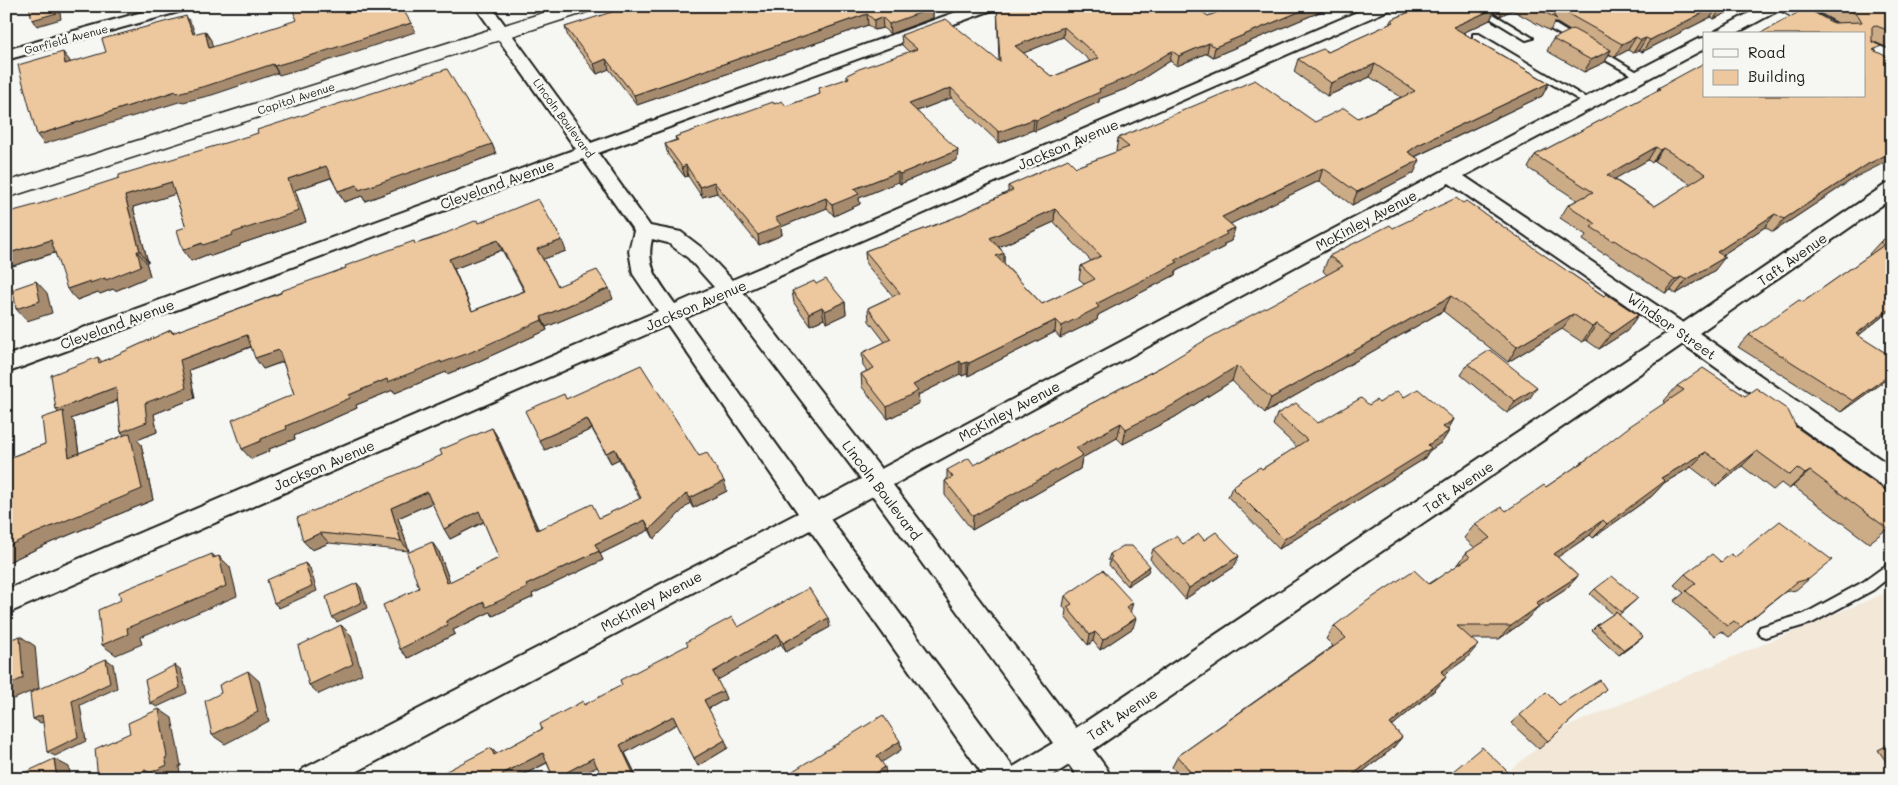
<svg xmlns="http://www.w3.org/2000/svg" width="1898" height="785" font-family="Mali,sans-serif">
  <rect width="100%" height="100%" fill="#f6f6f2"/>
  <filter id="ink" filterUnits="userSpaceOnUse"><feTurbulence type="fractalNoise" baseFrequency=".02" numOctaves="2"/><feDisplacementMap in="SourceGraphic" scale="10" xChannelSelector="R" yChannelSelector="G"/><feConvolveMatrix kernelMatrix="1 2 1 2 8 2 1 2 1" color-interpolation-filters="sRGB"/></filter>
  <g filter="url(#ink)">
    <path fill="#f3e8d8" d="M 1892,590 L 1892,779 L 1499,779 L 1559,730 Z"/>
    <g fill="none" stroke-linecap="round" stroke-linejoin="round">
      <defs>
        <path id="service" d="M 1470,6 L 1480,6 L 1533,38 L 1526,40 Z
          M 1550,25 L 1556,25 L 1582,41 L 1575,43 L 1550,29 Z
          M 1473,34 L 1479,34 L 1593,102 L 1592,104 L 1586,104 L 1473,38 Z
          M 1591,48 L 1597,48 L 1644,76 L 1640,79 L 1637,78 L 1591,52 Z
          M 1892,561 L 1892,575 L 1873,590 L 1812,623 L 1765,637 L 1760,635 L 1758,631 L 1760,627 L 1804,614 L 1863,582 Z"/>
        <path id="minor" d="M 164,6 L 191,6 L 189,9 L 6,60 L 6,50 Z
          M 475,6 L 491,6 L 591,143 L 973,6 L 997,6 L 995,9 L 598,153 L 650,226 L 681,232 L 702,248 L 732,280 L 1371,6 L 1393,6 L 1391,9 L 743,292 L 881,469 L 1443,171 L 1698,39 L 1704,38 L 1704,49 L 1464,176 L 1683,323 L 1885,185 L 1892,183 L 1892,198 L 1699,333 L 1892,467 L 1892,490 L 1884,487 L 1683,344 L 1093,750 L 1107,769 L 1111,779 L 1079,779 L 1069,765 L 1047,779 L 986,779 L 810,530 L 343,779 L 299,779 L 303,769 L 798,513 L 668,325 L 6,614 L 6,590 L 658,311 L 633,274 L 629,251 L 634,231 L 583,159 L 6,373 L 6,356 L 576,149 ZM 1449,183 L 1667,333 L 1076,728 L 893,485 ZM 652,239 L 668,243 L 688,258 L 714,287 L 675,304 C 660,282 645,268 652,239 ZM 725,300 L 861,479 L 818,502 L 685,318 ZM 873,496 L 1053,743 L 1013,767 L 830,519 Z
          M 1762,6 L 1783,6 L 1781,9 L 1735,34 L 1714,34 L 1716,31 Z"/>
        <path id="secondary" d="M 565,6 L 596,6 L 593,10 L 6,198 L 6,182 Z
          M 1776,6 L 1802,6 L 1848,30 L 1851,34 L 1825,34 L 1779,10 Z
          M 1864,40 L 1892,51 L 1892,65 L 1864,54 Z"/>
      </defs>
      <use href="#service" stroke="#1c1c1c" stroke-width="4"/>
      <use href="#minor" stroke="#1c1c1c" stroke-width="4"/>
      <use href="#secondary" stroke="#1c1c1c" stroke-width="3"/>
      <use href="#service" fill="#f6f6f2" fill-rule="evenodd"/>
      <use href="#minor" fill="#f6f6f2" fill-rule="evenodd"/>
      <use href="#secondary" fill="#f6f6f2" fill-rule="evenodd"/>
    </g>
    <path fill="#ccab87" stroke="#1c1c1c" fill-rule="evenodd" d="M 639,6 L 939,6 L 933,8 L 933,18 L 890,34 L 883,28 L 874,30 L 868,25 L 637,105 L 609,69 L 597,74 L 568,37 L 565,27 Z
      M 997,6 L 1194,6 L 1208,16 L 1233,6 L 1334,6 L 1213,57 L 1207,53 L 1177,66 L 1170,61 L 1128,88 L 1099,99 L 1099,102 L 1035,131 L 1033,130 L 999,143 L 951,98 L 917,111 L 957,160 L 900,184 L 898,182 L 859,198 L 860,204 L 834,216 L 827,208 L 781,227 L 782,235 L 759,245 L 717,193 L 702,197 L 688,176 L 685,177 L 668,155 L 665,144 L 676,140 L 675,137 L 774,104 L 786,106 L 820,94 L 847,78 L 847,75 L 909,52 L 902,45 L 901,35 L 999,61 ZM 1063,37 L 1090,61 L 1052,77 L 1023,53 Z
      M 1423,6 L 1741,6 L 1714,19 L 1711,17 L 1642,52 L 1639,50 L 1633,53 L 1628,50 L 1615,57 L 1609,54 L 1605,62 L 1584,72 L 1547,51 L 1553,39 L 1570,31 L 1557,23 L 1554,23 L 1550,31 L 1512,10 L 1500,16 L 1494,12 L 1490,20 L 1463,33 L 1549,83 L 1542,96 L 1415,157 L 1414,173 L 1352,205 L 1319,181 L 1230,224 L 1235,228 L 1231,241 L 1224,244 L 1224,247 L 1176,271 L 1175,275 L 1098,315 L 1097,320 L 1060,338 L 1055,332 L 968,376 L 967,374 L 962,376 L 960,374 L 918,395 L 919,403 L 888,419 L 862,387 L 861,374 L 867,371 L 863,366 L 862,353 L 885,342 L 869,321 L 868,308 L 893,296 L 866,264 L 865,251 L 954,218 L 1008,192 L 1008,186 L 1076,167 L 1117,152 L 1116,151 L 1118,138 L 1315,122 L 1358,118 L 1401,97 L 1370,77 L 1327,96 L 1294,72 L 1298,59 L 1328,52 L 1390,24 L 1391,20 ZM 1054,222 L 1091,261 L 1081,266 L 1079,279 L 1085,284 L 1042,304 L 1004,264 L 1004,253 L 999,247 Z
      M 1819,6 L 1892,6 L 1892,45 L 1888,48 L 1872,41 L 1876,51 L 1856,177 L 1773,232 L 1765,227 L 1722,255 L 1715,270 L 1676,294 L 1671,290 L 1665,293 L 1605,253 L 1604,254 L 1583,240 L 1586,235 L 1560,218 L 1568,205 L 1577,200 L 1528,168 L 1535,155 L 1657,91 L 1658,88 L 1833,23 L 1838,23 L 1816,11 ZM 1648,160 L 1652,163 L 1654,161 L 1691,184 L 1655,206 L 1614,179 Z
      M 492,144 L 496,154 L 365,201 L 362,196 L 344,202 L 331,178 L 295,190 L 306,222 L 240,244 L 240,246 L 211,256 L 209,254 L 191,261 L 186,227 L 175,194 L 133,207 L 148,262 L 146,262 L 150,276 L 115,291 L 113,289 L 100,294 L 98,292 L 77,300 L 55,253 L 6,268 L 6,213 Z
      M 479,223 L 566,251 L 543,259 L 558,286 L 613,299 L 546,327 L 547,330 L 475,363 L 447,374 L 446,372 L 395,393 L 393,390 L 356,405 L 357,408 L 294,436 L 295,439 L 269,449 L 270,451 L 251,459 L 294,394 L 283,362 L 263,369 L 251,347 L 189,370 L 195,398 L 154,414 L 157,432 L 137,440 L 141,444 L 153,500 L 45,545 L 6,563 L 6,459 L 45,444 L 58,412 L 56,410 L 98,357 L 102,362 L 171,330 L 173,333 L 346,268 L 415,244 ZM 502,250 L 524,291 L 472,311 L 454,269 ZM 118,401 L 121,432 L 125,435 L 79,453 L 74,422 L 71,419 Z
      M 1393,228 L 1573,275 L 1604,296 L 1638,315 L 1627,331 L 1599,349 L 1586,340 L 1582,342 L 1562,329 L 1508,362 L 1443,311 L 1265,413 L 1232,381 L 1175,417 L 1123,444 L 1117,438 L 1082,458 L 1080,469 L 972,530 L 945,495 L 945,481 L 947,480 L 947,470 L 974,465 L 1161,367 L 1327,275 L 1323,271 L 1329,256 Z
      M 1892,234 L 1892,309 L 1858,336 L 1892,357 L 1892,375 L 1891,376 L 1841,412 L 1738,347 L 1749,335 L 1803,302 L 1870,255 L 1869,254 L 1880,242 Z
      M 792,291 L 845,302 L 846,314 L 827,323 L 824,319 L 810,325 L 794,303 Z
      M 1468,364 L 1530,398 L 1507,413 L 1461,375 Z
      M 1677,386 L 1745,396 L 1796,427 L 1892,525 L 1869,543 L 1793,486 L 1789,489 L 1781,483 L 1773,490 L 1742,466 L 1716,486 L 1691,467 L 1664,483 L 1652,496 L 1593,538 L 1590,535 L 1557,557 L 1578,576 L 1565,590 L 1537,608 L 1526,620 L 1499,639 L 1472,639 L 1467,658 L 1443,675 L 1446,677 L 1435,690 L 1392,726 L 1402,737 L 1392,749 L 1353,779 L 1182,779 L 1172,767 L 1178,756 L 1333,646 L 1326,639 L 1334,626 L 1429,584 L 1457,566 L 1466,553 L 1475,548 L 1464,538 L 1475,524 L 1506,511 L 1546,487 L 1590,457 L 1666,403 L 1664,401 Z
      M 1404,397 L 1454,419 L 1448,430 L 1449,431 L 1442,442 L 1429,451 L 1424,459 L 1279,549 L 1228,497 L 1232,487 L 1238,483 L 1240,480 L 1262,469 L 1297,447 L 1273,425 L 1277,414 L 1318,423 L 1369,405 Z
      M 566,399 L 699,456 L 727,491 L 693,508 L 690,503 L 654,539 L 649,530 L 600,554 L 603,560 L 532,594 L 533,597 L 493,616 L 490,612 L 453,630 L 455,634 L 408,658 L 400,649 L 419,588 L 439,552 L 450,582 L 499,558 L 484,522 L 450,539 L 432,503 L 398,518 L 409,551 L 329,543 L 312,550 L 303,541 L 442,455 L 492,428 L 498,438 L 538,529 L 599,518 L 640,499 L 619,459 L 611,463 L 592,429 L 545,450 Z
      M 1204,540 L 1234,567 L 1185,599 L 1150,559 L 1153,549 L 1183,544 Z
      M 1110,554 L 1148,572 L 1127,586 L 1109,565 L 1110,561 L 1108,560 Z
      M 1735,557 L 1809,579 L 1796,590 L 1785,592 L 1729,637 L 1721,631 L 1715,636 L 1674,601 L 1684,593 L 1674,585 L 1685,574 Z
      M 1595,589 L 1638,598 L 1619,615 L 1637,642 L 1619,655 L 1592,630 L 1597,625 L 1613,614 L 1590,594 Z
      M 1065,596 L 1130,612 L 1133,628 L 1100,650 L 1093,641 L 1088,645 L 1065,617 L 1066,610 L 1063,606 Z
      M 738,627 L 830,627 L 786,652 L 781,644 L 717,680 L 726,699 L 708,709 L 728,748 L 698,766 L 677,724 L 625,753 L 638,779 L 603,779 L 597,766 L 574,779 L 554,779 L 547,763 L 515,779 L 431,779 L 497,754 L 585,705 Z
      M 1606,689 L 1539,749 L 1511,723 L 1520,715 L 1559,705 Z
      M 1892,743 L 1892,770 L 1878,750 Z
      M 1452,772 L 1500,779 L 1446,779 Z"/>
    <path fill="#a68b6e" stroke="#1c1c1c" d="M 56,6 L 59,6 L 61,19 L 37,26 L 32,20 Z
      M 924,6 L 939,6 L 933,8 L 933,18 L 890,34 L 889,24 Z
      M 1313,6 L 1334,6 L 1213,57 L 1215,47 Z
      M 1504,6 L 1514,6 L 1512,10 L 1500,16 Z
      M 1716,6 L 1718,6 L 1711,17 L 1642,52 L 1650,40 Z
      M 1722,6 L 1741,6 L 1714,19 Z
      M 1496,8 L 1490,20 L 1448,40 L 1453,27 Z
      M 867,14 L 868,25 L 637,105 L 634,95 Z
      M 186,16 L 192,25 L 198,43 L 193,34 Z
      M 882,17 L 883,28 L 874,30 L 874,20 Z
      M 411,23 L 415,32 L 318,64 L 279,75 L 274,66 Z
      M 1064,27 L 1063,37 L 1014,57 L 1015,46 Z
      M 205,31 L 211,40 L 215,57 L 209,48 Z
      M 1636,37 L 1628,50 L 1615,57 L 1622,44 Z
      M 1646,38 L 1639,50 L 1633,53 L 1641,40 Z
      M 1209,43 L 1207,53 L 1177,66 L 1179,56 Z
      M 1611,50 L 1605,62 L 1584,72 L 1591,60 Z
      M 1172,51 L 1170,61 L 1128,88 L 1099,99 L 1099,102 L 1035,131 L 1036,120 L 1099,89 Z
      M 63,52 L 70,61 L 72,73 L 65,64 Z
      M 606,59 L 609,69 L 597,74 L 594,64 Z
      M 273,64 L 278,73 L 212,95 L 183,102 L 182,101 L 44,144 L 37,135 L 176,91 Z
      M 1375,64 L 1370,77 L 1327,96 L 1331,83 Z
      M 1549,83 L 1542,96 L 1412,158 L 1408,152 L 1418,145 Z
      M 951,88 L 951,98 L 909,114 L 909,104 Z
      M 1034,119 L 1033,130 L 999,143 L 999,132 Z
      M 492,144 L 496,154 L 365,201 L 362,196 L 344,202 L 338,191 L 357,185 Z
      M 1656,147 L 1648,160 L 1599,188 L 1607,175 Z
      M 1663,148 L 1654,161 L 1652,163 L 1660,150 Z
      M 958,150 L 957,160 L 900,184 L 900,174 Z
      M 1892,152 L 1892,159 L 1856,177 L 1773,232 L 1784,219 L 1868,164 Z
      M 1420,160 L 1414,173 L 1352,205 L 1357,192 Z
      M 686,165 L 688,176 L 685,177 L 682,167 Z
      M 326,166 L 333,177 L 295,190 L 306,222 L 240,244 L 240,246 L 211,256 L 209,254 L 191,261 L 183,250 L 232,233 L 288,179 Z
      M 1323,168 L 1319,181 L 1218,230 L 1222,217 Z
      M 898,172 L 898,182 L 859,198 L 860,204 L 834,216 L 832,205 L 854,189 Z
      M 171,182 L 179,193 L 133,207 L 148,262 L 140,251 L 125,196 Z
      M 714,182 L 717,193 L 702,197 L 700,187 Z
      M 826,198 L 827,208 L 781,227 L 782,235 L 759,245 L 758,235 L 775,218 Z
      M 1055,209 L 1054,222 L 990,251 L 990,238 Z
      M 1775,214 L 1765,227 L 1707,265 L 1717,252 Z
      M 1235,228 L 1231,241 L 1224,244 L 1224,247 L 1176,271 L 1175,275 L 1098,315 L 1097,320 L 1060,338 L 1062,326 L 1096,304 L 1175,260 L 1225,232 Z
      M 51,240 L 60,251 L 6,268 L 6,254 Z
      M 498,240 L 502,250 L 454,269 L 477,322 L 449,259 Z
      M 562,240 L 566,251 L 541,260 L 537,249 Z
      M 137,251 L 146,262 L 150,276 L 115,291 L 113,289 L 100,294 L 98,292 L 77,300 L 67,289 L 90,281 L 105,278 Z
      M 1004,253 L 1004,266 L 996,256 Z
      M 1725,257 L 1715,270 L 1676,294 L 1686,280 Z
      M 1681,277 L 1671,290 L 1665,293 L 1675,280 Z
      M 36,281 L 47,293 L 52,313 L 27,321 L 16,309 Z
      M 609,288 L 613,299 L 546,327 L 541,317 Z
      M 1451,296 L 1443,311 L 1265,413 L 1271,398 Z
      M 845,302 L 846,314 L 827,323 L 825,311 Z
      M 822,307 L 824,319 L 810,325 L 809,313 Z
      M 1892,307 L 1892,309 L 1845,346 L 1856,334 Z
      M 1573,314 L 1562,329 L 1508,362 L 1517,347 Z
      M 1638,315 L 1627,331 L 1599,349 L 1611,334 Z
      M 542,320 L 547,330 L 475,363 L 447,374 L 446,372 L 395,393 L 393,390 L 356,405 L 357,408 L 294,436 L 295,439 L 269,449 L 270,451 L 251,459 L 242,449 L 286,426 L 349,395 L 387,379 Z
      M 1056,320 L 1055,332 L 968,376 L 969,363 Z
      M 1597,324 L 1586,340 L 1582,342 L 1592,327 Z
      M 247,335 L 255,345 L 189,370 L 195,398 L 154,414 L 157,432 L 137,440 L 141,444 L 153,500 L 45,545 L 6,563 L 6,547 L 131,442 L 121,432 L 180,360 Z
      M 279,350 L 287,360 L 263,369 L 255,358 Z
      M 960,361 L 960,374 L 918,395 L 919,403 L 888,419 L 887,407 L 913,385 Z
      M 967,362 L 967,374 L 962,376 L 962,364 Z
      M 1237,366 L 1232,381 L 1175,417 L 1123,444 L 1126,429 Z
      M 1892,373 L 1891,376 L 1841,412 L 1853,401 Z
      M 116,387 L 126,397 L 71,419 L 74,422 L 81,467 L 69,457 L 63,417 L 56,410 Z
      M 1537,387 L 1530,398 L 1507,413 L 1515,401 Z
      M 587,419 L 592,429 L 545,450 L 539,440 Z
      M 1454,419 L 1447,431 L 1443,427 Z
      M 1121,423 L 1117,438 L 1082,458 L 1080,469 L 972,530 L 973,516 L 1076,448 Z
      M 492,428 L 498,438 L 543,540 L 537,530 Z
      M 1449,431 L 1442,442 L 1429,451 L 1424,459 L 1279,549 L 1284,539 Z
      M 615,449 L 619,459 L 611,463 L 606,453 Z
      M 1757,451 L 1742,466 L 1716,486 L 1731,471 Z
      M 1706,452 L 1691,467 L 1664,483 L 1652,496 L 1593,538 L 1607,524 L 1661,478 Z
      M 1810,471 L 1793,486 L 1789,489 L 1805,474 Z
      M 724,481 L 727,491 L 693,508 L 690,498 Z
      M 427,492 L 434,502 L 398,518 L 409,551 L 401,541 L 391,508 Z
      M 687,493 L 690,503 L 654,539 L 650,529 Z
      M 479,511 L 485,521 L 450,539 L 444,529 Z
      M 645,520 L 649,530 L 600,554 L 595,544 Z
      M 1603,520 L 1590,535 L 1542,568 L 1554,554 Z
      M 320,533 L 329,543 L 312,550 L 303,541 Z
      M 432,542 L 439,552 L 454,593 L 447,583 Z
      M 599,551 L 603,560 L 532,594 L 533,597 L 493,616 L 490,612 L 453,630 L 455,634 L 408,658 L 400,649 L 446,621 L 484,602 L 526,585 Z
      M 212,554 L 220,561 L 219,556 L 230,567 L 237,596 L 140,637 L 142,644 L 116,655 L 102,645 L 127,628 Z
      M 1239,556 L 1234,567 L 1185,599 L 1189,588 Z
      M 305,563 L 310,568 L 317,591 L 279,608 L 274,603 Z
      M 1150,566 L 1148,572 L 1127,586 L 1129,581 Z
      M 1578,576 L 1565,590 L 1537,608 L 1526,620 L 1499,639 L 1511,626 L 1536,603 Z
      M 357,583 L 361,588 L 367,608 L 337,622 L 332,617 Z
      M 1133,603 L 1130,613 L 1126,607 Z
      M 828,618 L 830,627 L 786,652 L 783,643 Z
      M 1136,618 L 1133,628 L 1100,650 L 1103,640 Z
      M 341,625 L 351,635 L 362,674 L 319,694 L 309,685 Z
      M 1095,632 L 1093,641 L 1088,645 L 1090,635 Z
      M 778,634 L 781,644 L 716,681 L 713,672 Z
      M 20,636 L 35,646 L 39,688 L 14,699 L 6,694 L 6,686 Z
      M 1643,637 L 1637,642 L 1619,655 L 1624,650 Z
      M 1478,645 L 1467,658 L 1430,685 L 1441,672 Z
      M 106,659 L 113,664 L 117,688 L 80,705 L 86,741 L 55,756 L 47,752 L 72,701 Z
      M 175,665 L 181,670 L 187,693 L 157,707 L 150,703 Z
      M 248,671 L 259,681 L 269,721 L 225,744 L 212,735 Z
      M 1446,677 L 1435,690 L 1380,736 L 1390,724 Z
      M 723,691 L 726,699 L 708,709 L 704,700 Z
      M 159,709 L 172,718 L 181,766 L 179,766 L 180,774 L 169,779 L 127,779 L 145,770 Z
      M 42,715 L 50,719 L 41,723 L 33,719 Z
      M 673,716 L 677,724 L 625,753 L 638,779 L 636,779 L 620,745 Z
      M 1402,737 L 1392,749 L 1353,779 L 1347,779 Z
      M 725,740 L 728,748 L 698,766 L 694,758 Z
      M 900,741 L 901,750 L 879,764 L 877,756 Z
      M 491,748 L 499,756 L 494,755 Z
      M 543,753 L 550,761 L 515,779 L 501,779 L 502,774 Z
      M 593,758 L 599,766 L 574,779 L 554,779 Z
      M 54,759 L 69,767 L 71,779 L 57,779 Z
      M 885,767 L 886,775 L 880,779 L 867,779 Z"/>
    <path fill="#edc79d" stroke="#1c1c1c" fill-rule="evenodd" d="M 29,6 L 56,6 L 57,13 L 32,20 Z
      M 291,6 L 401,6 L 411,23 L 313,55 L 274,66 L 273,64 L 206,86 L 177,93 L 176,91 L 37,135 L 18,65 L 63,52 L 65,64 L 106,52 L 102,39 L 186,16 L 193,34 L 205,31 L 209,48 L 297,20 Z
      M 639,6 L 931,6 L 933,8 L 889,24 L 882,17 L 874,20 L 867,14 L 634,95 L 606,59 L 594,64 L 565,27 L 624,8 L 626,10 Z
      M 997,6 L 1194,6 L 1208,16 L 1233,6 L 1313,6 L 1215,47 L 1209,43 L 1179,56 L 1172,51 L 1129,77 L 1099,89 L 1100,92 L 1036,120 L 1034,119 L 999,132 L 951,88 L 909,104 L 958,150 L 900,174 L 898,172 L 854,189 L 859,194 L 832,205 L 826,198 L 775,218 L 781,225 L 758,235 L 714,182 L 700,187 L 686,165 L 682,167 L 665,144 L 678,140 L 675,137 L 773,102 L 774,104 L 782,101 L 786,106 L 820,94 L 819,88 L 849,78 L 847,75 L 859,69 L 917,49 L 901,35 L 946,19 L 1000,62 ZM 1064,27 L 1099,58 L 1052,77 L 1015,46 Z
      M 1423,6 L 1493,6 L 1496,8 L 1453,27 L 1549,83 L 1418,145 L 1408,152 L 1420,160 L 1357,192 L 1323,168 L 1222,217 L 1235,228 L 1225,232 L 1227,234 L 1175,260 L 1178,262 L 1096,304 L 1099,307 L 1062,326 L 1056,320 L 969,363 L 967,362 L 962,364 L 960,361 L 913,385 L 918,391 L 887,407 L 861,374 L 874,368 L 862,353 L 891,339 L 868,308 L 900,293 L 865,251 L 954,218 L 1013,190 L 1008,186 L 1068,159 L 1076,167 L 1129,147 L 1118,138 L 1255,80 L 1315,122 L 1344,108 L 1358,118 L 1415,91 L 1375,64 L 1331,83 L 1298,59 L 1323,49 L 1328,52 L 1394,22 L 1391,20 ZM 1055,209 L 1101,256 L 1081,266 L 1095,279 L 1042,304 L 996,256 L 1004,253 L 990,238 Z
      M 1534,6 L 1716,6 L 1650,40 L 1646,38 L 1641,40 L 1636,37 L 1622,44 L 1563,11 L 1555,11 L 1554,16 L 1557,19 Z
      M 1841,6 L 1892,6 L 1892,32 L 1874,25 L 1872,27 L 1872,42 L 1881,46 L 1873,50 L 1892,59 L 1892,152 L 1868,164 L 1784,219 L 1775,214 L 1717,252 L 1725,257 L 1686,280 L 1681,277 L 1675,280 L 1614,240 L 1613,241 L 1591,227 L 1596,224 L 1568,205 L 1593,192 L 1535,155 L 1660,89 L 1658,88 L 1704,63 L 1704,96 L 1864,96 L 1864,34 L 1759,34 L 1806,8 L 1833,23 L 1862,22 L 1858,15 ZM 1656,147 L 1660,150 L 1663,148 L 1706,174 L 1655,206 L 1607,175 Z
      M 1573,29 L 1611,50 L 1591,60 L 1553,39 Z
      M 447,69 L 492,144 L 359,190 L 357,185 L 338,191 L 326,166 L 288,179 L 299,211 L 232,233 L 233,235 L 203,245 L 202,243 L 183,250 L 177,230 L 186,227 L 171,182 L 125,196 L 140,251 L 137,251 L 141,266 L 106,280 L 105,278 L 90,283 L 90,281 L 67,289 L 51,240 L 6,254 L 6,213 L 39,204 L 119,178 L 119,175 L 258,133 L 257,130 Z
      M 1456,198 L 1463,203 L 1466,201 L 1573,275 L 1604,296 L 1606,294 L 1638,315 L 1611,334 L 1597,324 L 1592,327 L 1573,314 L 1517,347 L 1451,296 L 1271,398 L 1237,366 L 1179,402 L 1126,429 L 1121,423 L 1076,448 L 1083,455 L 973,516 L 945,481 L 953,477 L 947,470 L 969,458 L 974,465 L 1161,367 L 1207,339 L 1343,266 L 1329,256 L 1390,225 L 1393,228 Z
      M 538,199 L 562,240 L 537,249 L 558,286 L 597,270 L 609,288 L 541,317 L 542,320 L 469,353 L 441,363 L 441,361 L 388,382 L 387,379 L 349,395 L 350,398 L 286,426 L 287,429 L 261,439 L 261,441 L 242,449 L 232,420 L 294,394 L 279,350 L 255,358 L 247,335 L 180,360 L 186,388 L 145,403 L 147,422 L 121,432 L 116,387 L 56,410 L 51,375 L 98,357 L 99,363 L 171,330 L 172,333 L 281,293 L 281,291 L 346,268 L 345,266 L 414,241 L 415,244 L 432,239 L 477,220 L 479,223 ZM 498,240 L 525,291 L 472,311 L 449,259 Z
      M 1892,234 L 1892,307 L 1856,334 L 1892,357 L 1892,373 L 1853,401 L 1749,335 L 1799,300 L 1803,302 L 1884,245 L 1880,242 Z
      M 826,279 L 845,302 L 825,311 L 822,307 L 809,313 L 792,291 L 814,281 L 816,284 Z
      M 36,281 L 40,301 L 16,309 L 13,289 Z
      M 1490,350 L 1537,387 L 1515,401 L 1468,364 Z
      M 641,365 L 699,456 L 707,453 L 724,481 L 690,498 L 687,493 L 650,529 L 645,520 L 595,544 L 599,551 L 526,585 L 527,588 L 486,607 L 484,602 L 446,621 L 448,625 L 400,649 L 383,605 L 419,588 L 407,553 L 432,542 L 447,583 L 499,558 L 479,511 L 444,529 L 427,492 L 391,508 L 401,541 L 320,533 L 303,541 L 297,518 L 442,455 L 440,450 L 492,428 L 537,530 L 592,504 L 599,518 L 641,498 L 615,449 L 606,453 L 587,419 L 539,440 L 525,411 L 564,394 L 566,399 Z
      M 1703,368 L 1745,396 L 1756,388 L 1788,410 L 1796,427 L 1892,495 L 1892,525 L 1888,529 L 1810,471 L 1805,474 L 1797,468 L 1790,475 L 1757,451 L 1731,471 L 1706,452 L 1661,478 L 1665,481 L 1607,524 L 1603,520 L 1554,554 L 1578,576 L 1536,603 L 1539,606 L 1511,626 L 1457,626 L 1478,645 L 1441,672 L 1446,677 L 1390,724 L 1402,737 L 1347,779 L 1196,779 L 1178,756 L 1346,638 L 1334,626 L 1367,601 L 1414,570 L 1429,584 L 1470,557 L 1466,553 L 1490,538 L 1475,524 L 1502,507 L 1506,511 L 1544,485 L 1546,487 L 1590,457 L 1630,426 L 1684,390 L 1677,386 Z
      M 1418,389 L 1454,419 L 1443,427 L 1449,431 L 1428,445 L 1431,448 L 1284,539 L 1232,487 L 1241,481 L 1240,480 L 1260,467 L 1262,469 L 1307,440 L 1277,414 L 1296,403 L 1318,423 L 1361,398 L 1369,405 L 1376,400 L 1379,403 L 1397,391 L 1404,397 Z
      M 63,411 L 69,457 L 130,433 L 142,489 L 31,535 L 6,547 L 6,459 L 45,444 L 42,418 Z
      M 1780,521 L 1832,560 L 1809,579 L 1797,582 L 1741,627 L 1734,621 L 1727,626 L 1686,591 L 1696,583 L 1685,574 L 1712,554 L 1721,562 L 1731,554 L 1735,557 Z
      M 1216,532 L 1239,556 L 1189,588 L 1153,549 L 1176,536 L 1183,544 L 1199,534 L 1204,540 Z
      M 1123,546 L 1132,546 L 1150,566 L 1129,581 L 1110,559 L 1112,557 L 1110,554 Z
      M 212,554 L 213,558 L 219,556 L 226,586 L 127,628 L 128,634 L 102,645 L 98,610 L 121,600 L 119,592 Z
      M 305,563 L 312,586 L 274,603 L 267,580 Z
      M 1103,570 L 1133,603 L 1126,607 L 1136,618 L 1103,640 L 1095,632 L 1090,635 L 1067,607 L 1072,604 L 1065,596 Z
      M 1612,576 L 1638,598 L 1621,612 L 1595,589 Z
      M 357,583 L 362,602 L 332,617 L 326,597 Z
      M 809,588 L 828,618 L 783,643 L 778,634 L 713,672 L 723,691 L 704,700 L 725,740 L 694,758 L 673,716 L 620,745 L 636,779 L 603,779 L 593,758 L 554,779 L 543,753 L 502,774 L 504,778 L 501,779 L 431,779 L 491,748 L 494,755 L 542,729 L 540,724 L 583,701 L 584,705 L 622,685 L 620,680 L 688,645 L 686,642 L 732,617 L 738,627 Z
      M 1616,612 L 1643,637 L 1624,650 L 1597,625 Z
      M 341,625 L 353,664 L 309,685 L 298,646 Z
      M 20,636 L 23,678 L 6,686 L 6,641 Z
      M 106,659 L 110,683 L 72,701 L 78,737 L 47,752 L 42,715 L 33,719 L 30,693 Z
      M 175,665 L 180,688 L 150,703 L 145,680 Z
      M 248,671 L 258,712 L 212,735 L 205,701 L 221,693 L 219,685 Z
      M 1600,680 L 1606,689 L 1548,741 L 1520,715 L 1546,692 L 1559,705 Z
      M 159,709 L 167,757 L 165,758 L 167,765 L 150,773 L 145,770 L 127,779 L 98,779 L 95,749 L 130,733 L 128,723 Z
      M 883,715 L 900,741 L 877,756 L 885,767 L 867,779 L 780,779 Z
      M 1482,747 L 1508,772 L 1500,779 L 1458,779 L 1452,772 Z
      M 54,759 L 57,779 L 23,779 L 22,774 Z"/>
  </g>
  <g text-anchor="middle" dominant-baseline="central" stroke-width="5" stroke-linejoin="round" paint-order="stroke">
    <g font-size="11" fill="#1c1c1c" stroke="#f6f6f2">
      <text transform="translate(66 39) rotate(-15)">Garfield Avenue</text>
      <text transform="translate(296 98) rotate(-18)">Capitol Avenue</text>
      <text transform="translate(564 118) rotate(54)">Lincoln Boulevard</text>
    </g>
    <g font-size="14" fill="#1c1c1c" stroke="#f6f6f2">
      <text transform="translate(1068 144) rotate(-23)">Jackson Avenue</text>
      <text transform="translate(497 184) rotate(-20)">Cleveland Avenue</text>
      <text transform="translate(1366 220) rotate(-28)">McKinley Avenue</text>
      <text transform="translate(1792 259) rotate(-35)">Taft Avenue</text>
      <text transform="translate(696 305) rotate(-23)">Jackson Avenue</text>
      <text transform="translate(117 324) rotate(-20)">Cleveland Avenue</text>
      <text transform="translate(1672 326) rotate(35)">Windsor Street</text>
      <text transform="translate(1009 411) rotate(-28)">McKinley Avenue</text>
      <text transform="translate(324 465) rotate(-23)">Jackson Avenue</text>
      <text transform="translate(1458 487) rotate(-34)">Taft Avenue</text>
      <text transform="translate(882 490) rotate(53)">Lincoln Boulevard</text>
      <text transform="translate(651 601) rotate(-28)">McKinley Avenue</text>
      <text transform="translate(1122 714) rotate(-34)">Taft Avenue</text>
    </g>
  </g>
  <rect width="1898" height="785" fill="none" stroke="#f6f6f2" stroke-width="25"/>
  <rect x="12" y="12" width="1873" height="760" fill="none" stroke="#1c1c1c" stroke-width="2" filter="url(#ink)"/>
  <rect x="1703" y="32" width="162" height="65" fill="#f6f6f2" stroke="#9f9f9c"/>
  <rect x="1713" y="49" width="25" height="8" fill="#f6f6f2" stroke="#9f9f9c"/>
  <text x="1748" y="58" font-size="15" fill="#1c1c1c">Road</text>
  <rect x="1713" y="70" width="25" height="15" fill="#edc79d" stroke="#9f9f9c"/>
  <text x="1748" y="82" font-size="15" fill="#1c1c1c">Building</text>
</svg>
